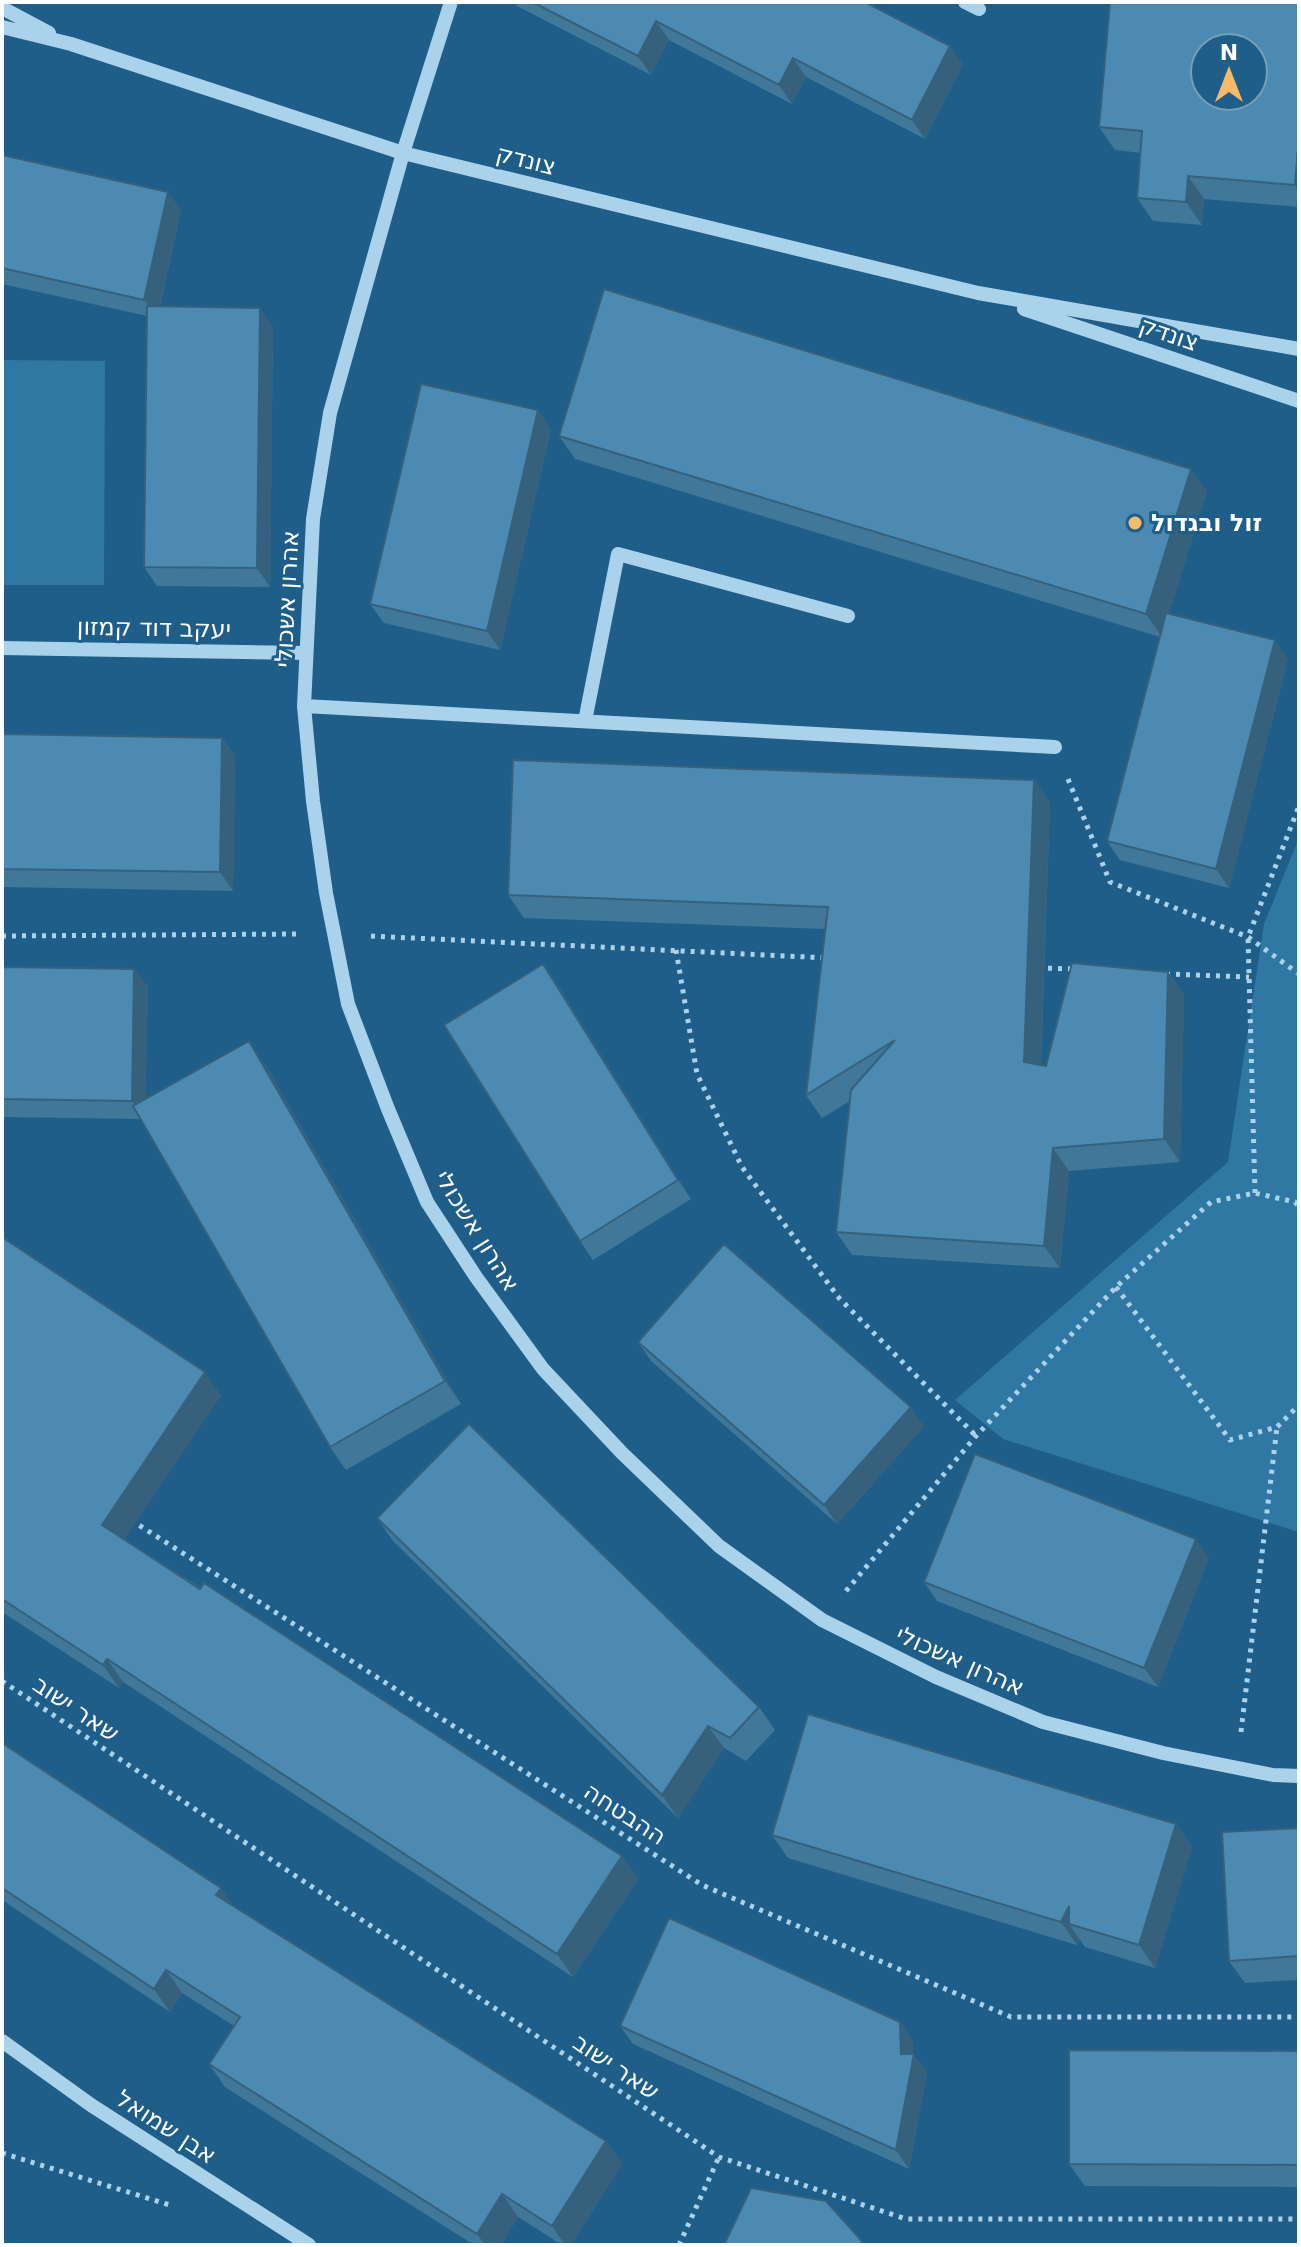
<svg xmlns="http://www.w3.org/2000/svg" width="1301" height="2247" font-family="'DejaVu Sans','Noto Sans Hebrew',sans-serif">
  <rect width="100%" height="100%" fill="#1f5e89"/>
  <path fill="#3078a4" d="M 2,360 L 105,361 L 104,585 L 2,585 Z
    M 1299,838 L 1299,1532 L 1003,1439 L 955,1400 L 1228,1162 L 1264,924 Z"/>
  <g fill="none" stroke-linecap="round" stroke-linejoin="round">
    <path stroke="#abd2eb" stroke-width="5" stroke-dasharray="4 6" stroke-linecap="butt" d="M 1068,779 L 1110,882 L 1248,937 L 1299,974
      M 2,936 L 297,934
      M 371,936 L 828,958
      M 676,950 L 697,1074 L 742,1167 L 839,1298 L 976,1436
      M 1038,968 L 1076,969
      M 1166,974 L 1249,977
      M 1255,1193 L 1248,937 L 1299,806
      M 1116,1287 L 1230,1440 L 1277,1427 L 1299,1405
      M 131,1520 L 702,1885 L 1011,2017 L 1299,2017
      M 846,1591 L 976,1436 L 1116,1287 L 1211,1202 L 1255,1193 L 1295,1202 L 1299,1207
      M 2,1681 L 719,2157 L 906,2219 L 1299,2219
      M 1241,1732 L 1277,1427
      M 2,2153 L 173,2206
      M 679,2245 L 719,2157"/>
    <path stroke="#abd2eb" stroke-width="14" d="M 451,2 L 403,153 L 330,413 L 313,519 L 304,706 L 313,801 L 326,893 L 348,1004 L 388,1109 L 427,1202 L 476,1277 L 543,1369 L 622,1453 L 719,1546 L 822,1620 L 936,1677 L 1043,1722 L 1163,1753 L 1273,1775 L 1299,1776
      M 965,2 L 979,9
      M 2,8 L 49,33
      M 2,27 L 71,44 L 403,153 L 978,293 L 1299,349
      M 1024,309 L 1299,401
      M 2,648 L 306,653
      M 304,706 L 1055,747
      M 585,721 L 618,554 L 848,616
      M 2,2041 L 91,2105 L 309,2245"/>
  </g>
  <path fill="#417799" d="M 514,2 L 865,2 L 963,64 L 925,139 L 806,77 L 792,104 L 669,40 L 651,75 L 517,6 Z
    M 1299,2 L 1299,207 L 1204,199 L 1202,225 L 1153,221 L 1137,198 L 1141,153 L 1115,150 L 1099,127 Z
    M 2,155 L 181,210 L 160,306 L 273,326 L 270,587 L 157,586 L 144,567 L 147,316 L 2,284 Z
    M 551,429 L 500,650 L 384,623 L 370,604 Z
    M 559,436 L 1207,491 L 1169,614 L 1288,659 L 1229,888 L 1120,860 L 1107,841 L 1160,637 L 575,459 Z
    M 2,734 L 222,738 L 235,756 L 233,891 L 2,887 Z
    M 1034,780 L 1050,803 L 1041,1065 L 1046,1066 L 1168,972 L 1184,995 L 1180,1162 L 1069,1171 L 1060,1268 L 852,1255 L 836,1232 L 850,1101 L 822,1118 L 806,1095 L 825,929 L 524,918 L 508,895 Z
    M 543,964 L 556,982 L 691,1199 L 593,1260 L 580,1241 Z
    M 2,967 L 134,969 L 148,987 L 145,1099 L 265,1064 L 461,1404 L 346,1470 L 330,1447 L 141,1119 L 2,1117 Z
    M 2,1237 L 221,1395 L 124,1539 L 622,1856 L 638,1879 L 573,1977 L 123,1682 L 119,1688 L 2,1612 Z
    M 638,1342 L 924,1426 L 837,1524 L 651,1361 Z
    M 377,1518 L 759,1707 L 775,1730 L 746,1761 L 724,1748 L 678,1818 L 393,1541 Z
    M 1209,1557 L 1158,1687 L 937,1601 L 924,1582 Z
    M 2,1743 L 221,1888 L 232,1905 L 606,2141 L 622,2164 L 571,2245 L 562,2245 L 518,2217 L 501,2245 L 474,2245 L 225,2087 L 209,2064 L 234,2026 L 182,1993 L 170,2012 L 2,1900 Z
    M 1176,1824 L 1192,1847 L 1155,1968 L 1085,1947 L 1080,1940 L 1077,1945 L 788,1858 L 772,1835 Z
    M 1299,1828 L 1299,1980 L 1245,1983 L 1229,1961 Z
    M 900,2022 L 913,2041 L 913,2054 L 927,2072 L 909,2169 L 633,2044 L 620,2026 Z
    M 1299,2051 L 1299,2187 L 1085,2186 L 1069,2164 Z"/>
  <path fill="#35617d" d="M 656,21 L 669,40 L 651,75 L 638,56 Z
    M 950,46 L 963,64 L 925,139 L 912,120 Z
    M 793,58 L 806,77 L 792,104 L 779,85 Z
    M 1299,135 L 1299,191 L 1295,185 Z
    M 1188,176 L 1204,199 L 1202,225 L 1186,202 Z
    M 168,192 L 181,210 L 157,318 L 144,300 Z
    M 260,308 L 273,326 L 270,587 L 257,568 Z
    M 538,410 L 551,429 L 500,650 L 487,631 Z
    M 1191,469 L 1207,491 L 1162,637 L 1146,614 Z
    M 1275,640 L 1288,659 L 1229,888 L 1216,869 Z
    M 222,738 L 235,756 L 233,891 L 220,872 Z
    M 1034,780 L 1050,803 L 1040,1085 L 1024,1062 Z
    M 543,964 L 556,982 L 691,1199 L 678,1180 Z
    M 134,969 L 148,987 L 145,1120 L 132,1101 Z
    M 1168,972 L 1184,995 L 1180,1162 L 1164,1139 Z
    M 249,1041 L 265,1064 L 461,1404 L 445,1381 Z
    M 1053,1148 L 1069,1171 L 1060,1268 L 1044,1246 Z
    M 205,1372 L 221,1395 L 118,1548 L 102,1525 Z
    M 911,1407 L 924,1426 L 837,1524 L 824,1505 Z
    M 1196,1539 L 1209,1557 L 1158,1687 L 1144,1668 Z
    M 107,1659 L 123,1682 L 119,1688 L 103,1665 Z
    M 708,1726 L 724,1748 L 678,1818 L 662,1795 Z
    M 1176,1824 L 1192,1847 L 1155,1968 L 1139,1945 Z
    M 622,1856 L 638,1879 L 573,1977 L 557,1954 Z
    M 221,1888 L 237,1911 L 216,1895 Z
    M 1069,1906 L 1069,1924 L 1080,1940 L 1077,1945 L 1061,1922 Z
    M 166,1970 L 182,1993 L 170,2012 L 154,1989 Z
    M 900,2022 L 913,2041 L 913,2058 L 914,2054 L 927,2072 L 909,2169 L 896,2150 L 901,2054 Z
    M 606,2141 L 622,2164 L 571,2245 L 565,2245 L 552,2226 Z
    M 502,2194 L 518,2217 L 501,2245 L 485,2245 L 477,2234 Z"/>
  <path fill="#4c8ab2" stroke="#35617d" stroke-width="2" fill-rule="evenodd" d="M 532,2 L 865,2 L 950,46 L 912,120 L 793,58 L 779,85 L 656,21 L 638,56 Z
    M 1110,2 L 1299,2 L 1299,135 L 1295,185 L 1188,176 L 1186,202 L 1137,198 L 1142,131 L 1099,127 ZM 1205,48 L 1253,48 L 1253,96 L 1205,96 Z
    M 2,155 L 168,192 L 144,300 L 2,268 Z
    M 604,289 L 1191,469 L 1146,614 L 559,436 Z
    M 147,306 L 260,308 L 257,568 L 144,567 Z
    M 421,384 L 538,410 L 487,631 L 370,604 Z
    M 1166,613 L 1275,640 L 1216,869 L 1107,841 Z
    M 2,734 L 222,738 L 220,872 L 2,869 Z
    M 513,760 L 1034,780 L 1024,1062 L 1046,1066 L 1072,963 L 1168,972 L 1164,1139 L 1053,1148 L 1044,1246 L 836,1232 L 851,1090 L 895,1040 L 806,1095 L 828,907 L 508,895 Z
    M 543,964 L 678,1180 L 580,1241 L 444,1025 Z
    M 2,967 L 134,969 L 132,1101 L 2,1099 Z
    M 249,1041 L 445,1381 L 330,1447 L 133,1106 Z
    M 2,1237 L 205,1372 L 102,1525 L 200,1589 L 204,1583 L 622,1856 L 557,1954 L 107,1659 L 103,1665 L 2,1599 Z
    M 724,1244 L 911,1407 L 824,1505 L 638,1342 Z
    M 469,1424 L 759,1707 L 730,1738 L 708,1726 L 662,1795 L 377,1518 Z
    M 975,1454 L 1196,1539 L 1144,1668 L 924,1582 Z
    M 808,1714 L 1176,1824 L 1139,1945 L 1069,1924 L 1069,1906 L 1061,1922 L 772,1835 Z
    M 2,1743 L 221,1888 L 216,1895 L 606,2141 L 552,2226 L 502,2194 L 477,2234 L 209,2064 L 240,2017 L 166,1970 L 154,1989 L 2,1888 Z
    M 1299,1828 L 1299,1956 L 1229,1961 L 1222,1832 Z
    M 669,1918 L 900,2022 L 901,2054 L 914,2054 L 896,2150 L 620,2026 Z
    M 1069,2050 L 1299,2051 L 1299,2165 L 1069,2164 Z
    M 751,2188 L 826,2201 L 861,2240 L 862,2245 L 724,2245 Z"/>
  <circle fill="#f9b96b" stroke="#1f5e89" stroke-width="3" cx="1135" cy="523" r="8"/>
  <g text-anchor="middle" dominant-baseline="central" stroke-width="6" stroke-linejoin="round" paint-order="stroke">
    <g font-size="24" fill="#fff" stroke="#1f5e89">
      <text transform="translate(526 160) rotate(14)">צונדק</text>
      <text transform="translate(1169 334) rotate(19)">צונדק</text>
      <text transform="translate(287 599) rotate(-87)">אהרון אשכולי</text>
      <text transform="translate(154 628) rotate(1)">יעקב דוד קמזון</text>
      <text transform="translate(477 1231) rotate(58)">אהרון אשכולי</text>
      <text transform="translate(960 1661) rotate(24)">אהרון אשכולי</text>
      <text transform="translate(76 1709) rotate(34)">שאר ישוב</text>
      <text transform="translate(625 1814) rotate(33)">ההבטחה</text>
      <text transform="translate(616 2067) rotate(34)">שאר ישוב</text>
      <text transform="translate(166 2127) rotate(33)">אבן שמואל</text>
    </g>
    <g font-size="24" font-weight="bold" fill="#fff" stroke="#1f5e89" text-anchor="start">
      <text x="1151" y="523">זול ובגדול</text>
    </g>
  </g>
  <rect width="1301" height="2247" fill="none" stroke="#ffffff" stroke-width="8"/>
  <g transform="translate(1229 72)"><circle r="38" fill="#1f5e89" stroke="#799eb8" stroke-width="2"/>
  <path d="M0-6L14 30L0 20L-14 30Z" fill="#f9b96b"/>
  <text y="-12" font-size="22" font-weight="bold" text-anchor="middle" fill="#ffffff">N</text>
  </g>
</svg>
